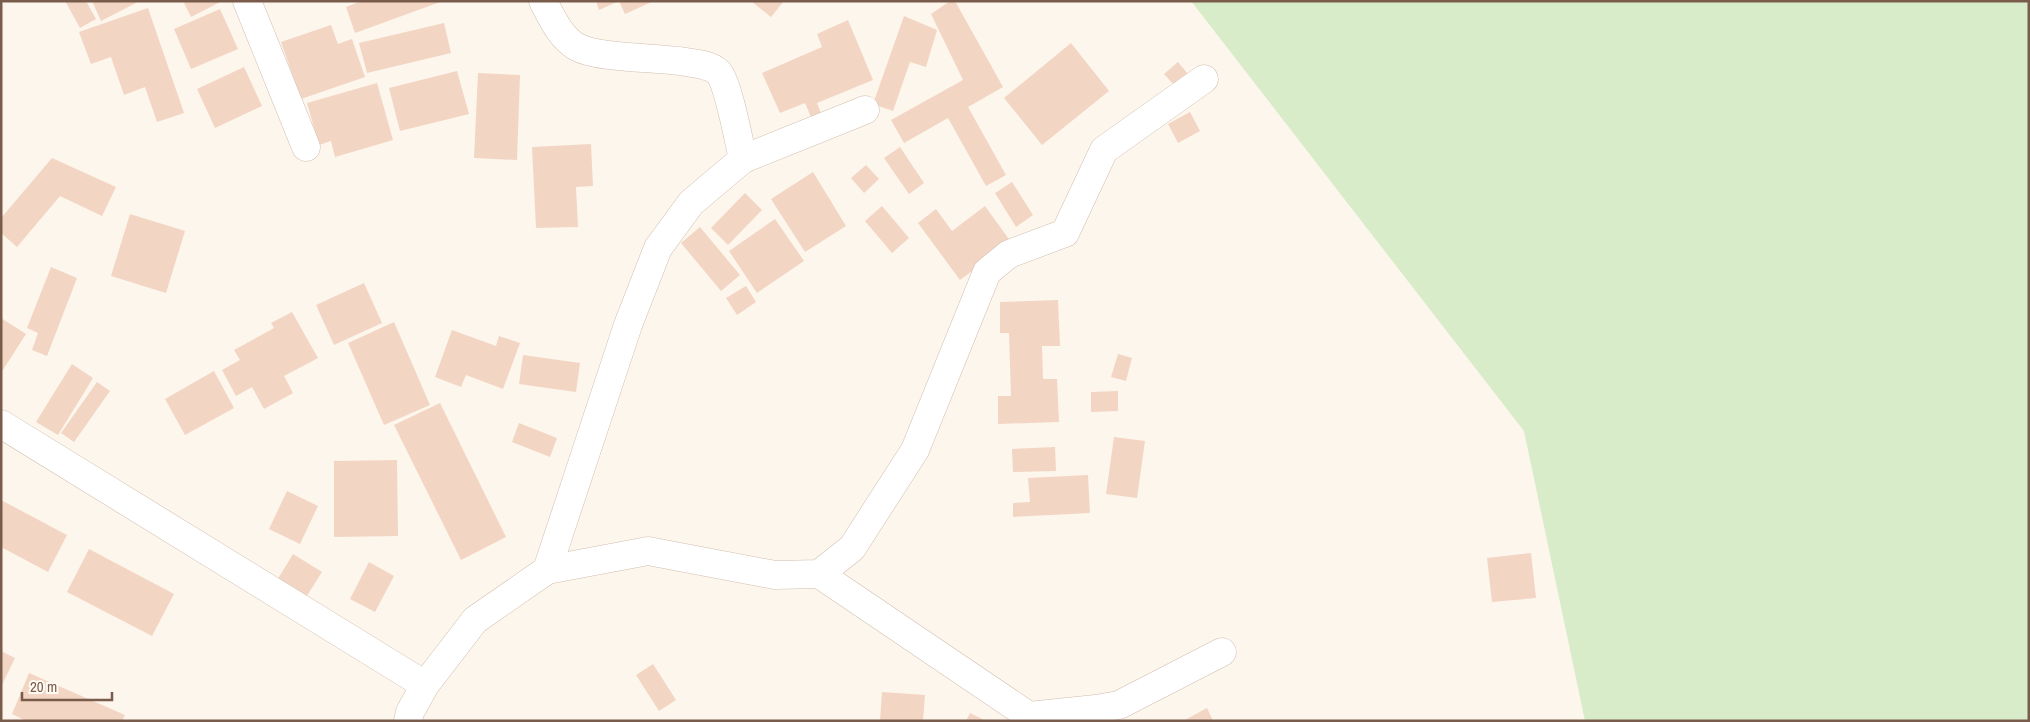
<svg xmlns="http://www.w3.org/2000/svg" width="2030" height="722" font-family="'Archivo Narrow',sans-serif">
  <rect width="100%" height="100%" fill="#fdf6ec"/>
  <path fill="#d8ecc9" d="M 1191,1 L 2029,1 L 2029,721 L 1585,721 L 1524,431 Z"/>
  <path fill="#f3d5c3" d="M 65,1 L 86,1 L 96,19 L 80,28 Z
    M 92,1 L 135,1 L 136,3 L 101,21 Z
    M 183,1 L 222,1 L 191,17 Z
    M 362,1 L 443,1 L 355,33 L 346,7 Z
    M 596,1 L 619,1 L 599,10 Z
    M 619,1 L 654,1 L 625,14 Z
    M 751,1 L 784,1 L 771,17 Z
    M 950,1 L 955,1 L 1003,87 L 968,107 L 1006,175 L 986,186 L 948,118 L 904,143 L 891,120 L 963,80 L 931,14 Z
    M 148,8 L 184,113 L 157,122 L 145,87 L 124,95 L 111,57 L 91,64 L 79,32 Z
    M 220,9 L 238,49 L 191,69 L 174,29 Z
    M 904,16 L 937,30 L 926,67 L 910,62 L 893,111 L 873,104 Z
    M 848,20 L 873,80 L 817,103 L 821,113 L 811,117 L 805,103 L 780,113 L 762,73 L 822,47 L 817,34 Z
    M 444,23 L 451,53 L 367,73 L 359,43 Z
    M 331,25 L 338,44 L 352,39 L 365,77 L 301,99 L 281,42 Z
    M 1071,43 L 1109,91 L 1042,145 L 1004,98 Z
    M 1178,62 L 1188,74 L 1175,86 L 1164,74 Z
    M 244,67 L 262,106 L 215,128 L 197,89 Z
    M 457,71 L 469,114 L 400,131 L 389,88 Z
    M 478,73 L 520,75 L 517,160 L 474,158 Z
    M 377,83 L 393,140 L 335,157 L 331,141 L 319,145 L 307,103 Z
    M 1190,112 L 1200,131 L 1178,143 L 1168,124 Z
    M 591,144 L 593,186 L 576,187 L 578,227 L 536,228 L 532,147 Z
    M 900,147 L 924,183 L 909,194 L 884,158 Z
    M 52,158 L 116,187 L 102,216 L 60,196 L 17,247 L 1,233 L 1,218 Z
    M 866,165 L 879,179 L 864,193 L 851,178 Z
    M 813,172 L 846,226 L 805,252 L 771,199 Z
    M 1012,182 L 1033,215 L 1016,227 L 995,193 Z
    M 745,193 L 762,210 L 728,245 L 711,228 Z
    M 882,206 L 909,238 L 892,253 L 865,221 Z
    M 985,206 L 1011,242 L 960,280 L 918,223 L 936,209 L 952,231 Z
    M 130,214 L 185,231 L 166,293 L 111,276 Z
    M 775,219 L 804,261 L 757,293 L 729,251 Z
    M 700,227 L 740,275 L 721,291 L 681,243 Z
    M 51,267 L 77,278 L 47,356 L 32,350 L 38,333 L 27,328 Z
    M 364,283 L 382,323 L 334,345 L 316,305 Z
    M 746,286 L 756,302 L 737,315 L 726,298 Z
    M 1058,300 L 1060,346 L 1042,346 L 1043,379 L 1057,379 L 1059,422 L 998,424 L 998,396 L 1011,396 L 1009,333 L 1000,333 L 1000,302 Z
    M 292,312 L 318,358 L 284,376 L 293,393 L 264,409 L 252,387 L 236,396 L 222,370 L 240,360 L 234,350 L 274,328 L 271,323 Z
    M 1,318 L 26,334 L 1,373 Z
    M 394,322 L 430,405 L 384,425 L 348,343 Z
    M 452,330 L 496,346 L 499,336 L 520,343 L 503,389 L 466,375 L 461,387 L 435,377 Z
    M 1118,354 L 1132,358 L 1126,381 L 1111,377 Z
    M 523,355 L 580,363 L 576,392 L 519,384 Z
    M 72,364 L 93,378 L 58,435 L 36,422 Z
    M 214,371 L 234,408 L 185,435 L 165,399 Z
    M 97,382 L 110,391 L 74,442 L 61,433 Z
    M 1118,391 L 1118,411 L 1091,412 L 1091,392 Z
    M 440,403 L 506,537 L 461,560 L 394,425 Z
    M 519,423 L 557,438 L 550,457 L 512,442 Z
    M 1114,437 L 1145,441 L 1137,498 L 1106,494 Z
    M 1055,447 L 1056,471 L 1013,472 L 1012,449 Z
    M 397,460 L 398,536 L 334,537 L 334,461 Z
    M 1088,475 L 1090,513 L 1013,517 L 1013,503 L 1030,502 L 1028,478 Z
    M 287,491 L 318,506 L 300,544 L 269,529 Z
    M 1,500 L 67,535 L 48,572 L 1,547 Z
    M 89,549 L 174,594 L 152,636 L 67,592 Z
    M 1531,553 L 1536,598 L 1492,602 L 1487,558 Z
    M 293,554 L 322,572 L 301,605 L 273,587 Z
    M 369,562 L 394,576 L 375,612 L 350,599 Z
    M 1,651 L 15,658 L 1,687 Z
    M 653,664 L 676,700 L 659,711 L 636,675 Z
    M 29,673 L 125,715 L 122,721 L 26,721 L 12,714 Z
    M 882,692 L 925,695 L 923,721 L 880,721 Z
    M 1207,708 L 1213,721 L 1183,721 Z
    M 970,713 L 986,721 L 966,721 Z"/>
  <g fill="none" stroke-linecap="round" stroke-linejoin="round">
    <defs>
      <path id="street" d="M 247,1 L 306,147
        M 543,1 C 552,18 560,37 577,47 C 599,59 658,57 686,62 C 697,64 709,64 718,72 C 728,82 739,142 743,159
        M 1,424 L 425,685
        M 547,570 L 648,551 L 775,575 L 819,574 L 852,548 L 915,450 L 987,272 L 1009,254 L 1065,233 L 1104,150 L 1204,79
        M 819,574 L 1029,716 L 1032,721
        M 1029,716 L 1096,709 L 1119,705 L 1222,652
        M 408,721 L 410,712 L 425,685 L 475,620 L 547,570 L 628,325 L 658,248 L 691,203 L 743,159 L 865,110"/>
    </defs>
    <use href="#street" stroke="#d1beb0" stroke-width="29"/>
    <use href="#street" stroke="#fff" stroke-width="28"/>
  </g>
  <rect width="2030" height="722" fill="none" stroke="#7a5c4d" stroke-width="5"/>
  <path d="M22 692v8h90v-8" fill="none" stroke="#7a5c4d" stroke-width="2.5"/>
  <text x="30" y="692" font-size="15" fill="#7a5c4d" stroke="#fffaf3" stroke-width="4" paint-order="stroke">20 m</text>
</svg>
